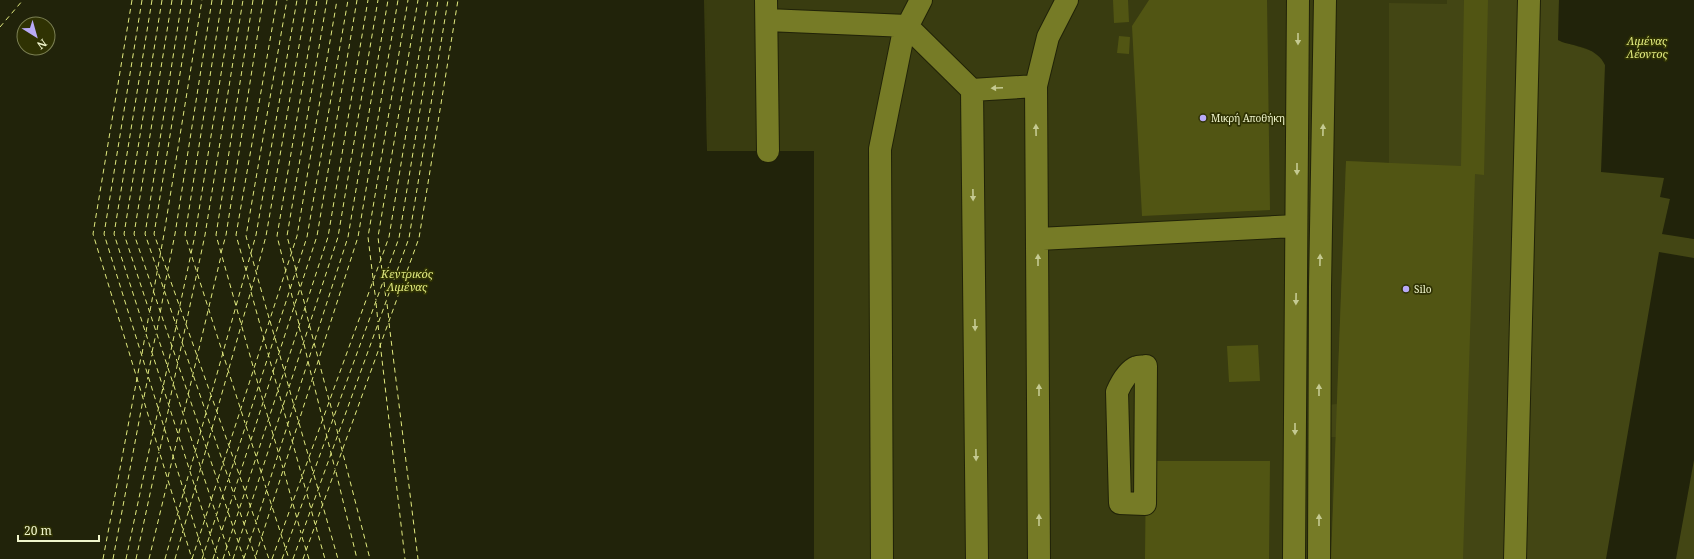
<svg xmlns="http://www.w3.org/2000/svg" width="1694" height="559" font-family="'Noto Serif',serif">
  <rect width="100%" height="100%" fill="#393c10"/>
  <path fill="#434614" d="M 1447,0 L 1559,0 L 1558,40 L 1592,51 L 1602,59 L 1605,65 L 1606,72 L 1664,178 L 1670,199 L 1663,233 L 1694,239 L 1694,559 L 1331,559 L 1336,437 L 1326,437 L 1326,405 L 1337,404 L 1346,161 L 1389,163 L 1389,3 L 1447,4 Z"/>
  <path fill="#21230a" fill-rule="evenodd" d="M 0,0 L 704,0 L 707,151 L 814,151 L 814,559 L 0,559 ZM 24,24 L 48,24 L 48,48 L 24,48 Z
    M 1559,0 L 1694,0 L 1694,239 L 1662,234 L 1670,199 L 1660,197 L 1664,178 L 1601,172 L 1605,65 C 1597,48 1579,47 1562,42 L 1558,40 Z
    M 1659,252 L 1694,258 L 1694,460 L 1676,559 L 1606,559 Z"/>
  <path fill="#393c10" d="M 705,0 L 706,0 L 709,149 L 815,149 L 814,151 L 707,151 Z"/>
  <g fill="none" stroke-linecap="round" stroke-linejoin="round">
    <path stroke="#e2eb7f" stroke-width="1" stroke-dasharray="5 4" stroke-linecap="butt" d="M 132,0 L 93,234 L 192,559
      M 142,0 L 104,234 L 205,559
      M 152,0 L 114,234 L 218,559
      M 162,0 L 124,234 L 216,514
      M 172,0 L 134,234 L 244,559
      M 182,0 L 145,234 L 256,559
      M 192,0 L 154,234 L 269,559
      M 222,0 L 185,235 L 245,423
      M 253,0 L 216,235 L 258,384
      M 0,27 L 23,0
      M 221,253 L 226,235 L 263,0
      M 257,270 L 266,236 L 307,0
      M 296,270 L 287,236 L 327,0
      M 296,273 L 305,305
      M 373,278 L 368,237 L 408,0
      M 383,279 L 378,237 L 418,0
      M 373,281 L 376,300
      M 384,282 L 386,300
      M 251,288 L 236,235 L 277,0
      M 164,289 L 175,234 L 212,0
      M 251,292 L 306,491
      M 376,303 L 378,322
      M 387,304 L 389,320
      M 305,308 L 329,400
      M 150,311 L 164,234 L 202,0
      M 269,318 L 246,236 L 287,0
      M 270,321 L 274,335
      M 389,323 L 418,559
      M 176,324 L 195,235 L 233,0
      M 299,324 L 277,236 L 317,0
      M 378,325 L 405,559
      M 299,327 L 303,341
      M 157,330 L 164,292
      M 146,332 L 149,314
      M 275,338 L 298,420
      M 304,344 L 312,378
      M 152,352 L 156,334
      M 142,354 L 145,336
      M 148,374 L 152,355
      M 313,381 L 335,469
      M 259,387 L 283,468
      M 144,397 L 148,377
      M 330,403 L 370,559
      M 169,404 L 205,235 L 243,0
      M 184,412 L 221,256
      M 299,423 L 313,472
      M 246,426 L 256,456
      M 154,429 L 176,327
      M 160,449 L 169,407
      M 257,459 L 266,488
      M 190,470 L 256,235 L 297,0
      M 284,471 L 292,501
      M 336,472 L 357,559
      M 314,475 L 338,559
      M 168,477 L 183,416
      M 229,477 L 307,237 L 348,0
      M 218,479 L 297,236 L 337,0
      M 267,491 L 289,559
      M 234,492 L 317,236 L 357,0
      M 307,494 L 315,524
      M 293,504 L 301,533
      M 217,517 L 231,559
      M 257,520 L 348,237 L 388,0
      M 316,527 L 325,559
      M 222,530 L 233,495
      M 262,536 L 358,237 L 398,0
      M 302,537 L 309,559
      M 256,555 L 261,539
      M 244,558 L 256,523
      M 103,559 L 141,357
      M 113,559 L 143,400
      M 126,559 L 153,432
      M 136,559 L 159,452
      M 149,559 L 168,480
      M 165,559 L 189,473
      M 175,559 L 256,273
      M 192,559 L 217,482
      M 202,559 L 228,480
      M 213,559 L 221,533
      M 223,559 L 328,237 L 368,0
      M 233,559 L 338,237 L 378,0
      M 272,559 L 389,237 L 428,0
      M 282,559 L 399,238 L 438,0
      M 293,559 L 409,238 L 448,0
      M 303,559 L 419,238 L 458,0"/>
  </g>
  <path fill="#515513" d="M 1113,0 L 1128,0 L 1129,22 L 1114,23 Z
    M 1149,0 L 1267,0 L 1270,210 L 1142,216 L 1132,26 Z
    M 1464,0 L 1488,0 L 1484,175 L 1475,174 L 1463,559 L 1331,559 L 1346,161 L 1461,166 Z
    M 1119,36 L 1130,37 L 1129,54 L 1117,53 Z
    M 1258,345 L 1260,381 L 1229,382 L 1227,346 Z
    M 1146,461 L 1270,461 L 1269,559 L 1145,559 Z"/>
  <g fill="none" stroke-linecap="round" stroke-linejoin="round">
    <defs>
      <path id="minor" d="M 766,0 L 768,151
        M 767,20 L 907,26 L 972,90
        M 1038,239 L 1296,226
        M 1146,366 L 1145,504 L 1120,503 L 1117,392 C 1121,383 1127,371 1137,367 C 1139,366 1144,367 1146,366 Z
        M 882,559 L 880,149 L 903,35 L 921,0
        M 977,559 L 972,90 L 1036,86
        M 1039,559 L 1036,86 L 1048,37 L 1067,0
        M 1294,559 L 1298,0
        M 1319,559 L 1320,287 L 1325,0
        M 1515,559 L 1529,0"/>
    </defs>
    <use href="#minor" stroke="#202208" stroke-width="24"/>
    <use href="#minor" stroke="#767b26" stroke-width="22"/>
  </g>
  <defs><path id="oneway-solid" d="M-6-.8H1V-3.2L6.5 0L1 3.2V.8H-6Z"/></defs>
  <g fill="#c5ca92">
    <use href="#oneway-solid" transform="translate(1298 39) rotate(90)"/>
    <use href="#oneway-solid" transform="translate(997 88) rotate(177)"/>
    <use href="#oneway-solid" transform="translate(1036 130) rotate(-91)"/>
    <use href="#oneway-solid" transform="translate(1323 130) rotate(-89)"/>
    <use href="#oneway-solid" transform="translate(1297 169) rotate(90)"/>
    <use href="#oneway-solid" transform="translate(973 195) rotate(89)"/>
    <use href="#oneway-solid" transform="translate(1038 260) rotate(-90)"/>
    <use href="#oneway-solid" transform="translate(1320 260) rotate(-89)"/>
    <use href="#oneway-solid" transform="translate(1296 299) rotate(91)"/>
    <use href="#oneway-solid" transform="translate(975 325) rotate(89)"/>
    <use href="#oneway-solid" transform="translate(1039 390) rotate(-90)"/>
    <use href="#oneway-solid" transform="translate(1319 390) rotate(-90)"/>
    <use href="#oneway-solid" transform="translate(1295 429) rotate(90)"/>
    <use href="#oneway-solid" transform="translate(976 455) rotate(89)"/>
    <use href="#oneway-solid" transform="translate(1039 520) rotate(-90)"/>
    <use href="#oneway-solid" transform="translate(1319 520) rotate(-90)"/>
  </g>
  <g fill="#b9aaf7" stroke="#2f3203" stroke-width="1.5">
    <circle cx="1203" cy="118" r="4"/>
    <circle cx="1406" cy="289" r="4"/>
  </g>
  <g text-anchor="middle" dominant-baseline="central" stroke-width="3.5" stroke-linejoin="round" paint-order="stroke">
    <g font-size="10" fill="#f0f5cc" stroke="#2f3203" text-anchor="start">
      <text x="1211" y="118">Μικρή Αποθήκη</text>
      <text x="1414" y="289">Silo</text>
    </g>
    <g font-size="11" font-style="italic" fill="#e2eb7f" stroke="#2f3203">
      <text x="1647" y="40">Λιμένας<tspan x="1647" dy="13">Λέοντος</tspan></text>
      <text x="407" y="273">Κεντρικός<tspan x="407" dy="13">Λιμένας</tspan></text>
    </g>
  </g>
  <g transform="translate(36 36) rotate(143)"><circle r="19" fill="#2f3203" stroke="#7c8053"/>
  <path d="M0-3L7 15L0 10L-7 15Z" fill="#b9aaf7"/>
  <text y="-6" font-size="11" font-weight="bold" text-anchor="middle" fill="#f0f5cc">N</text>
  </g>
  <path d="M18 535v6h81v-6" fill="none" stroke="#f0f5cc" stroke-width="2"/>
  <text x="24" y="535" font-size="12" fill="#f0f5cc" stroke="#2f3203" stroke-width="3" paint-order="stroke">20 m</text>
</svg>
